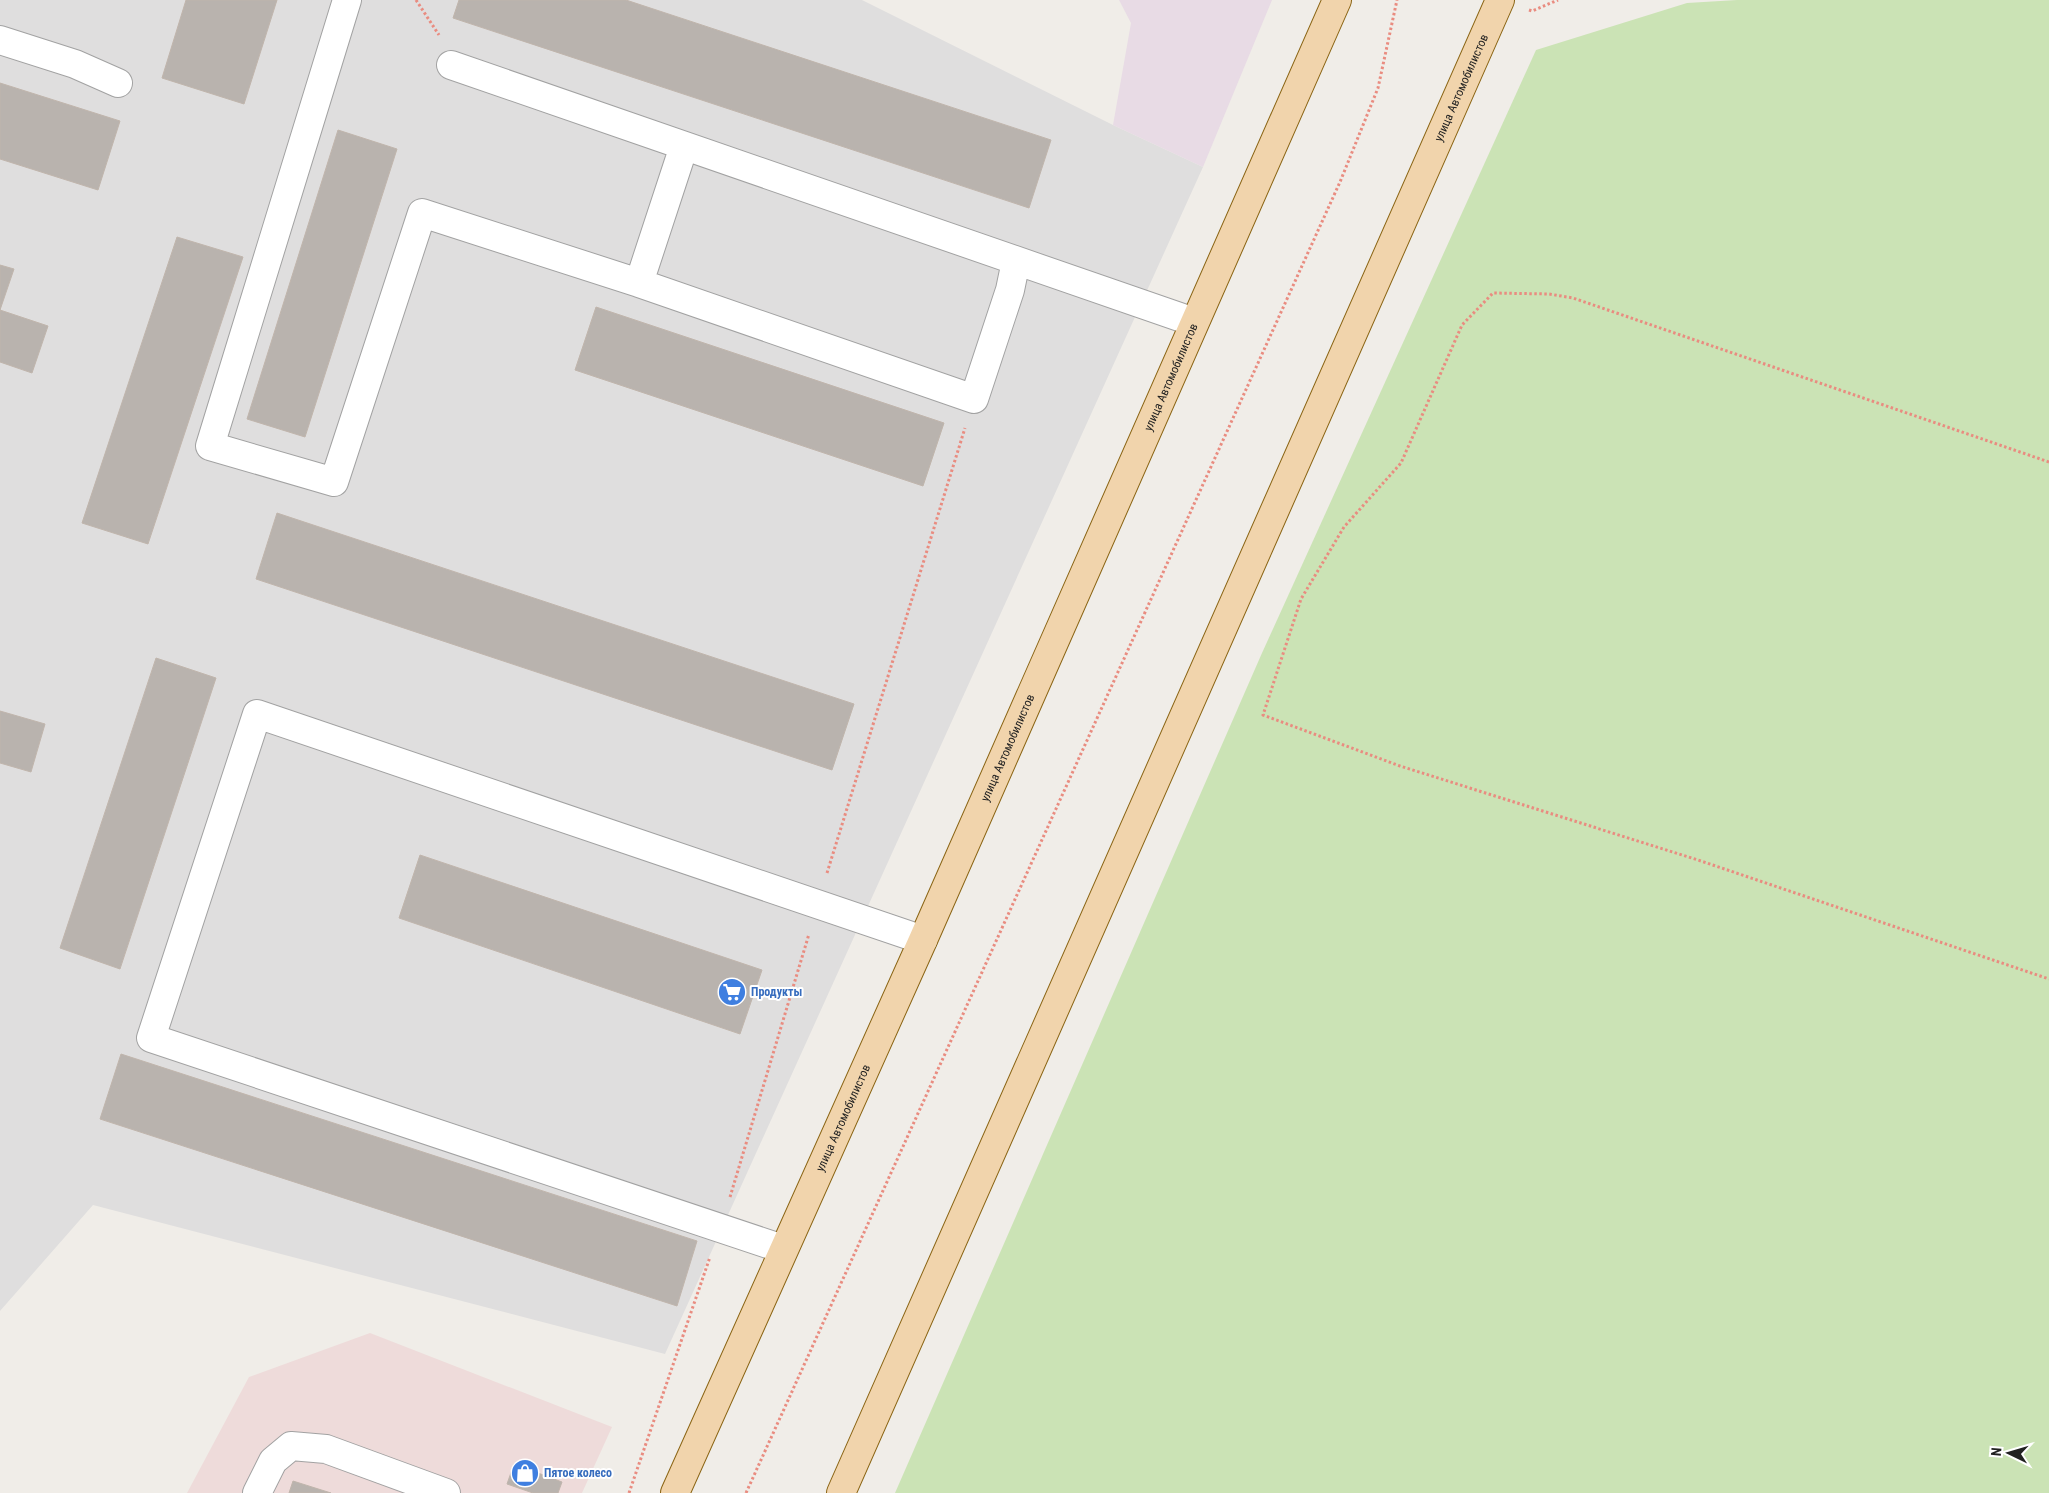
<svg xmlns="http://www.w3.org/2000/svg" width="2049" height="1493" font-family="'Roboto Condensed',sans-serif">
  <rect width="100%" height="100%" fill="#f0ede8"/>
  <path fill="#dfdede" d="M 0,0 L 862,0 L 1113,125 L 1203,167 L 665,1354 L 93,1205 L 0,1311 Z"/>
  <path fill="#eedbda" d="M 370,1333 L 612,1427 L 582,1493 L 187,1493 L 249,1377 Z"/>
  <path fill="#e8dbe5" d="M 1119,0 L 1272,0 L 1203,167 L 1113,125 L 1131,23 Z"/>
  <path fill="#cbe3b5" d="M 1737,0 L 2049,0 L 2049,1493 L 895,1493 L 1262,653 L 1536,50 L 1687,3 Z"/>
  <path fill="#b9b3ae" stroke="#c0b5ac" d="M 186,0 L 277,0 L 244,104 L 162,78 Z
    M 459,0 L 626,0 L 1051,140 L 1029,208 L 453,18 Z
    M 0,83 L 120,121 L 98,190 L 0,159 Z
    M 338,130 L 397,149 L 305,437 L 247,419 Z
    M 177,237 L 243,257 L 148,544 L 82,523 Z
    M 0,265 L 14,269 L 0,310 L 48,326 L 32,373 L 0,362 Z
    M 596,307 L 944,423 L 923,486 L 575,370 Z
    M 277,513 L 854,704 L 832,770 L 256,579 Z
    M 156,658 L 216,678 L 120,969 L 60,948 Z
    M 0,711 L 45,724 L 31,772 L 0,763 Z
    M 420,855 L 762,970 L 740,1034 L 399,918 Z
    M 121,1054 L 697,1241 L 677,1306 L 100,1119 Z
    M 514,1464 L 562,1482 L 558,1493 L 533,1493 L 507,1484 Z
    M 293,1481 L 331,1493 L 289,1493 Z"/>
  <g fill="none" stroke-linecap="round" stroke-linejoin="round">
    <defs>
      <path id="minor" d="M 347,0 L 210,446 L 334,482 L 422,213 L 639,283 L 684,146
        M 0,40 L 75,64 L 118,83
        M 451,65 L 1194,322
        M 639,283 L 974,399 L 1010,290 L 1016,261
        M 783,1249 L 151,1038 L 257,714 L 923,940
        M 257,1493 L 273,1461 L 291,1446 L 326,1449 L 446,1493"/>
      <g id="major">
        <path id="s1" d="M 675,1493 L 923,940 L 1337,0"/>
        <path id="s2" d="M 841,1493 L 1500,0"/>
      </g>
    </defs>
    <use href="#minor" stroke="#a2a2a2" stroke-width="30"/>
    <use href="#major" stroke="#8a6413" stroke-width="30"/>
    <path stroke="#e98c80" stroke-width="3" stroke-dasharray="2.5 2.5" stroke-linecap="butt" d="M 416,0 L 439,35
      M 1529,10 L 1532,11 L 1558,0
      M 2049,462 L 1573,298 L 1549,294 L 1493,293 L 1462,325 L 1401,463 L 1344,527 L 1301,599 L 1263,715 L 1400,766 L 1698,860 L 2049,979
      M 827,873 L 965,428
      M 730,1197 L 809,934
      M 629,1493 L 710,1257
      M 746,1493 L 1340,182 L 1378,88 L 1397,0"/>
    <use href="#minor" stroke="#fff" stroke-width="28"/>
    <use href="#major" stroke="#f1d4ac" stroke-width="28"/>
  </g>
  <defs>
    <symbol id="supermarket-disc" viewBox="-11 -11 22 22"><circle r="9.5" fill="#3f7fe0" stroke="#fff"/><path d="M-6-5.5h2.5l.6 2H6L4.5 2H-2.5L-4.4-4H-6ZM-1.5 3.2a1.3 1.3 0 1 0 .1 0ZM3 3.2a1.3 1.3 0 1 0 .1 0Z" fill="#fff"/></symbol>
    <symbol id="shop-disc" viewBox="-11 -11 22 22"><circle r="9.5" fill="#3f7fe0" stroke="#fff"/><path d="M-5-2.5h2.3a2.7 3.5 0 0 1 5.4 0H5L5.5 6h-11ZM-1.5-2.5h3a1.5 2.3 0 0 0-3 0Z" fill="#fff"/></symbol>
  </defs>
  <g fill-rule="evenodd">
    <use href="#supermarket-disc" x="716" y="976" width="32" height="32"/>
    <use href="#shop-disc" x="509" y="1457" width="32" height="32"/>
  </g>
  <g text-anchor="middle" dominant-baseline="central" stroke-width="4" stroke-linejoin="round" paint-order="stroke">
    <g font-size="12" fill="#212121" stroke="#fff">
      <text stroke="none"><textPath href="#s2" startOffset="1536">улица Автомобилистов</textPath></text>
      <text stroke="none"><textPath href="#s1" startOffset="1221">улица Автомобилистов</textPath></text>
      <text stroke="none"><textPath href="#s1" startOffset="816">улица Автомобилистов</textPath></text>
      <text stroke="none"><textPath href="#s1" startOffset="411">улица Автомобилистов</textPath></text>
    </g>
    <g font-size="12" font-weight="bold" fill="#366cbe" stroke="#fff" text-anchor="start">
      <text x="751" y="992">Продукты</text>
      <text x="544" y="1473">Пятое колесо</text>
    </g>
  </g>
  <g transform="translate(2009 1453) rotate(275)" stroke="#ffffff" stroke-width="4" paint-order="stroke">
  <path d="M0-4L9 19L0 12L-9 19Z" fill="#212121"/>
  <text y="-8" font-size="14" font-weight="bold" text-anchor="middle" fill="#212121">N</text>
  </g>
</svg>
